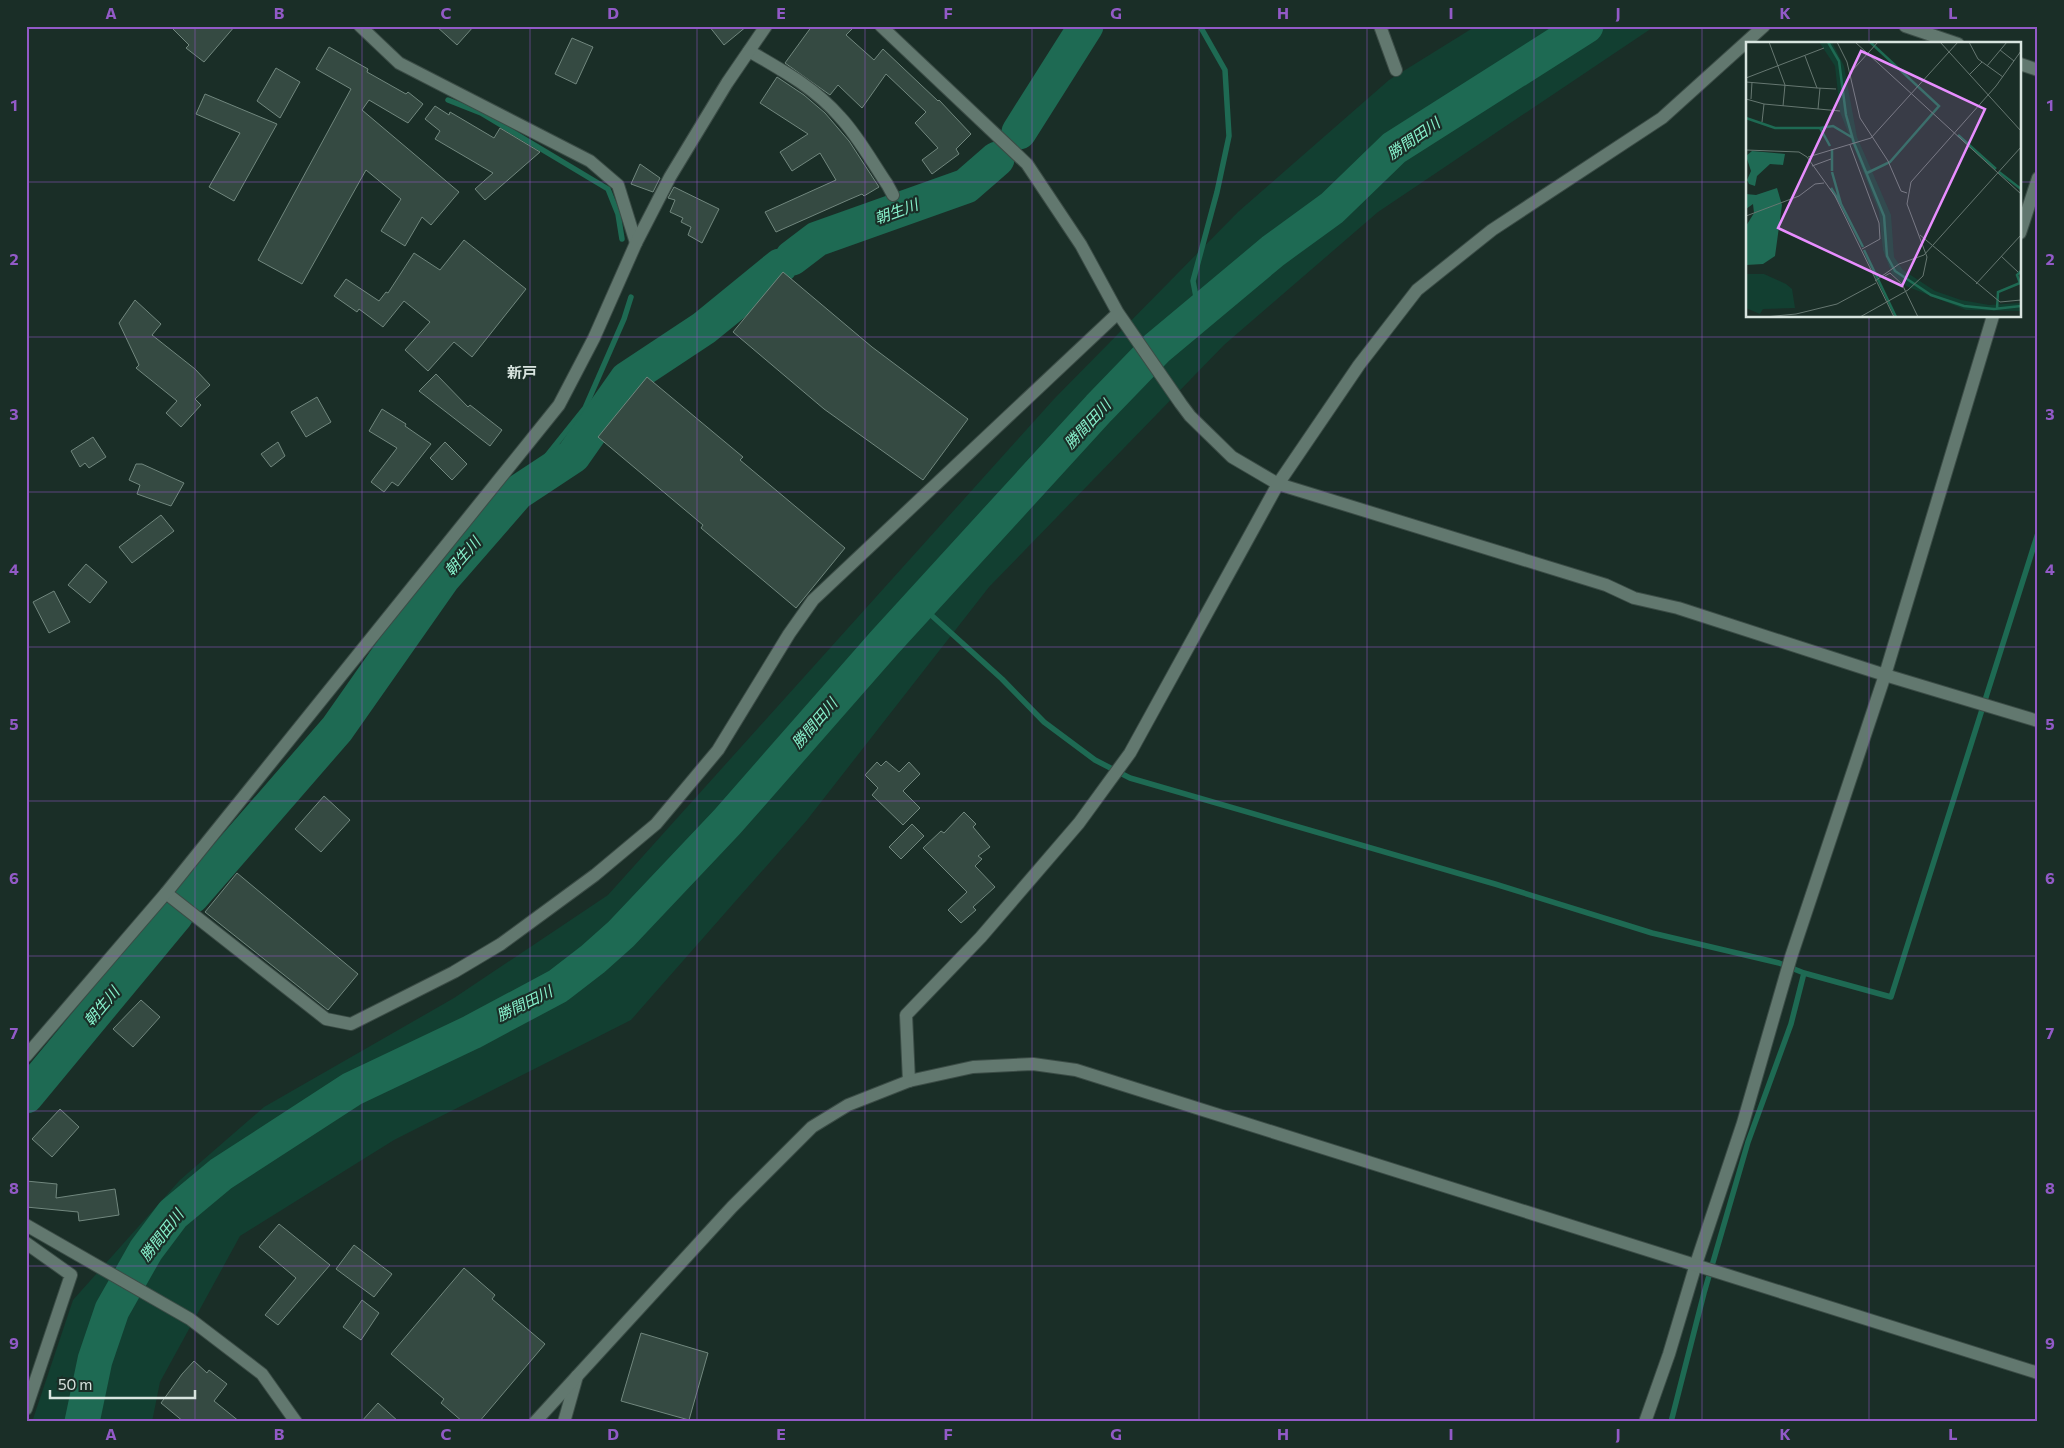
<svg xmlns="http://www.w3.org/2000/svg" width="2064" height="1448" font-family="Commissioner,'Noto Sans JP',sans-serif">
  <rect width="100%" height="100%" fill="#1a2e27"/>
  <path fill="#123f31" d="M 1476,26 L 1655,26 L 1378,212 L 1224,345 L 989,587 L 807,820 L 631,1020 L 394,1140 L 240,1236 L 160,1382 L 152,1422 L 32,1422 L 73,1300 L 180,1180 L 264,1107 L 454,998 L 608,895 L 1054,399 L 1238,212 L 1389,80 Z"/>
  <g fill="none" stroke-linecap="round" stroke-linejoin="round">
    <path stroke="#1e6a53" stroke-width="5.5" d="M 448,100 L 481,113 L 608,189 L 618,214 L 622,239
      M 1199,313 L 1193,281 L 1217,192 L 1229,136 L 1225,70 L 1200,26
      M 517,493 L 585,408 L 624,319 L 631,297
      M 919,604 L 1002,679 L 1044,722 L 1095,760 L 1130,778 L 1495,884 L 1652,933 L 1779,963 L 1804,973 L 1891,997 L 2038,533
      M 1671,1422 L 1704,1293 L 1748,1142 L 1791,1024 L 1804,973"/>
    <path stroke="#1e6a53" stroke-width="35" d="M 1019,132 L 1086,26
      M 792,258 L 817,239 L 966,186 L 997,159
      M 192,896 L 337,729 L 443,578 L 517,493 L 573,456 L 627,379 L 704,328 L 780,266
      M 26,1096 L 176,915
      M 82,1422 L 95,1360 L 112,1310 L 146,1250 L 173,1214 L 221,1174 L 352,1089 L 472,1032 L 558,986 L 593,959 L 621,934 L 727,822 L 885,642 L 1099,408 L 1157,348 L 1273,251 L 1332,208 L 1394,148 L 1586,26"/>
  </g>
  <path fill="#354a42" stroke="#71877e" d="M 170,26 L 235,26 L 204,62 L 186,48 L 189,45 Z
    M 436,26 L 474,26 L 457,45 Z
    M 709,26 L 747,26 L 724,45 Z
    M 812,26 L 855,26 L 846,35 L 874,60 L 883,49 L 938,101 L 939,100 L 971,134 L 956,149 L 959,154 L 932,174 L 922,160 L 938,148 L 915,123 L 926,112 L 886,74 L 862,108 L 838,85 L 830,95 L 785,63 Z
    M 572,38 L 593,47 L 576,84 L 555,74 Z
    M 329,47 L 368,69 L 367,72 L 406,94 L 408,92 L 423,104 L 408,123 L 369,100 L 362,110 L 459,192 L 431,225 L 422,217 L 405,246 L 381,231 L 401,199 L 366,170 L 302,284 L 258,260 L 351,89 L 316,69 Z
    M 276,68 L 300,82 L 280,118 L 257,101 Z
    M 777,77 L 804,95 L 825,113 L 849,141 L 879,187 L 864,196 L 862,194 L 848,200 L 776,232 L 765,212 L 836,180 L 820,153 L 792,171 L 780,152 L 808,134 L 760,103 Z
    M 205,94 L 277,124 L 234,201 L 209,187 L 240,133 L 196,114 Z
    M 435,106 L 449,115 L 450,112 L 494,138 L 500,128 L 540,152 L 485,200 L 475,189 L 493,173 L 435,139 L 440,131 L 425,119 Z
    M 640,164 L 660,178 L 653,192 L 631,184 Z
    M 674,187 L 719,209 L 702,243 L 688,235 L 691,227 L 681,222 L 683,218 L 670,212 L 675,200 L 668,198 Z
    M 464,240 L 526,289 L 472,357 L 454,342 L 428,371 L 405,350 L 430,322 L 404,301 L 383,327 L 359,309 L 357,312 L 334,296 L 346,279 L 379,301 L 386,292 L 388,293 L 414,253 L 440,270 Z
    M 783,272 L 872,347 L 968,419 L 923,480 L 824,409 L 733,332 Z
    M 135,300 L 161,324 L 152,335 L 195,369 L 210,385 L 195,399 L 201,405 L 181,427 L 166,413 L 177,401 L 136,368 L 139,365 L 119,323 Z
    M 436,374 L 468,407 L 470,405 L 502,430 L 490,446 L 419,391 Z
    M 647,377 L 743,457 L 740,460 L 845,548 L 796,608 L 701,528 L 703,525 L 598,437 Z
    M 317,397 L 331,422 L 306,437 L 291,412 Z
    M 382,409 L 406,424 L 405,426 L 431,444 L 398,486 L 392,482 L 384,492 L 371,482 L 397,448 L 369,431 Z
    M 93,437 L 106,457 L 89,468 L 85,463 L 80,467 L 71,451 Z
    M 278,442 L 285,456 L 271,467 L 261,454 Z
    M 445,442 L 467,464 L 452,480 L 430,458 Z
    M 136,464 L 142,464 L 184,483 L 171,506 L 137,494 L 140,485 L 129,480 Z
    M 161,515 L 174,531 L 132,563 L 119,547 Z
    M 86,564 L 107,582 L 90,603 L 68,585 Z
    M 54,591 L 70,622 L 49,633 L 33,602 Z
    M 886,761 L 899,772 L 909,762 L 920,774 L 903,791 L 920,808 L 903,825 L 872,795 L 878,788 L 865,775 L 877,762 L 881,766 Z
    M 324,796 L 350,820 L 321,852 L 295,829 Z
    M 964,812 L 976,824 L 973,827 L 990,847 L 978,856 L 982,859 L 975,866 L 995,887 L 973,907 L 976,910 L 961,923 L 948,910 L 967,892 L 923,848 L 941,831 L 944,833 Z
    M 912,824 L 924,836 L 901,859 L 889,847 Z
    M 237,873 L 358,974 L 328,1010 L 205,912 Z
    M 141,1000 L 160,1017 L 133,1047 L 113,1029 Z
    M 60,1109 L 79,1127 L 52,1157 L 32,1139 Z
    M 26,1181 L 57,1184 L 56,1198 L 115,1189 L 119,1215 L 79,1221 L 78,1212 L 26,1207 Z
    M 279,1224 L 330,1265 L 278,1325 L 265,1315 L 296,1278 L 259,1247 Z
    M 354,1245 L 392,1274 L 374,1297 L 336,1269 Z
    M 464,1268 L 495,1295 L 492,1299 L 545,1344 L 479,1422 L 463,1422 L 441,1403 L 444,1399 L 391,1354 Z
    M 362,1300 L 379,1313 L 361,1340 L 343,1327 Z
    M 641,1333 L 708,1353 L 689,1420 L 621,1401 Z
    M 194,1361 L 207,1373 L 209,1370 L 227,1384 L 214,1401 L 240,1422 L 184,1422 L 161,1403 L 182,1374 Z
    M 378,1403 L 399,1422 L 361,1422 Z"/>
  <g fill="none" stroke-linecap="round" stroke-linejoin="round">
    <defs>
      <path id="street" d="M 360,26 L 399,63 L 590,161 L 618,185 L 636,243
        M 881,26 L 1027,164 L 1081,245 L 1118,313 L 1181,404 L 1190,416 L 1232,457 L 1278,484 L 1606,585 L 1634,598 L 1678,608 L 1885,675 L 2038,721
        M 1380,26 L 1396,70
        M 1905,26 L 1958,44
        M 749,51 C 782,70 815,88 840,117 C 858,136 872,162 887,184 L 893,195
        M 2020,64 L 2038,70
        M 2020,233 L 2038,178
        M 166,893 L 326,1019 L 351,1024 L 454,972 L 501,944 L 595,875 L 656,824 L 718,750 L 789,634 L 813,600 L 1118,313
        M 909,1081 L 906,1015 L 981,937 L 1079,823 L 1130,753 L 1278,484 L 1359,365 L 1417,290 L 1492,230 L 1662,118 L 1764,26
        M 26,1225 L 190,1319 L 262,1374 L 296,1422
        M 26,1243 L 71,1275 L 26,1409
        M 564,1422 L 577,1376
        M 1645,1422 L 1669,1354 L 1696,1264 L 1743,1123 L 1791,957 L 1885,675 L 1993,316"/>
      <path id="secondary" d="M 26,1056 L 166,893 L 559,405 L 594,338 L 636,243 L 670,177 L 727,83 L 766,26
        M 535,1422 L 732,1207 L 812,1127 L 848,1105 L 909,1081 L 973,1067 L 1033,1064 L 1076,1070 L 2038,1373"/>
    </defs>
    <use href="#street" stroke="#3b4c46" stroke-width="14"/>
    <use href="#secondary" stroke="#3b4c46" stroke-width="14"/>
    <use href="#street" stroke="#62786f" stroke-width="12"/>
    <use href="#secondary" stroke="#62786f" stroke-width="12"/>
  </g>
  <path fill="none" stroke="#925ac7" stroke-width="1" stroke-opacity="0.55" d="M 195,26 L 195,1422M 362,26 L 362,1422M 530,26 L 530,1422M 697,26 L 697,1422M 865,26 L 865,1422M 1032,26 L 1032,1422M 1199,26 L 1199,1422M 1367,26 L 1367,1422M 1534,26 L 1534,1422M 1702,26 L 1702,1422M 1869,26 L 1869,44M 26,182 L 1748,182M 2020,182 L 2038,182M 1869,316 L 1869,1422M 26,337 L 2038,337M 26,492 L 2038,492M 26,647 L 2038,647M 26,801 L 2038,801M 26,956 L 2038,956M 26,1111 L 2038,1111M 26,1266 L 2038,1266"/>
  <g text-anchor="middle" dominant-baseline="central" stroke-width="4.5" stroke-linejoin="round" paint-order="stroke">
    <g font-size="15" font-style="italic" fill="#87f1cc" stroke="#1a2e27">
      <text transform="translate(1413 138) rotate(-35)">勝間田川</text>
      <text transform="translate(896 211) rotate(-20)">朝生川</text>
      <text transform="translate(1087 424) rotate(-47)">勝間田川</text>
      <text transform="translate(462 556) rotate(-49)">朝生川</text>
      <text transform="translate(814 723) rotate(-49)">勝間田川</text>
      <text transform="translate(524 1003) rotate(-26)">勝間田川</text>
      <text transform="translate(101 1006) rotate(-50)">朝生川</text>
      <text transform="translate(161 1235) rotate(-52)">勝間田川</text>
    </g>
    <g font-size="15" font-weight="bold" fill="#d8e4df" stroke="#1a2e27">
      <text x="522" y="372">新戸</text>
    </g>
  </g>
  <g transform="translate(1746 42)">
    <rect width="275" height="275" fill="#1a2e27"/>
    <path d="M 73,0 L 86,0 L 98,24 L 111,95 L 145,173 L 148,215 L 157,228 L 189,249 L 215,258 L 243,263 L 275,261 L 275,269 L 220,268 L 160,244 L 146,232 L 137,208 L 133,170 L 94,70 L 89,24 ZM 0,232 L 18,232 L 40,242 L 46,247 L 49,266 L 17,267 L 14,272 L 0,266 Z" fill="#123f31"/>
    <path d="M 6,109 L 39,112 L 37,123 L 24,122 L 11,134 L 9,144 L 3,142 L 1,138 L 5,129 L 0,114 ZM 31,146 L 36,163 L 29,214 L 17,222 L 0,223 L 0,184 L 8,171 L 7,162 L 0,167 L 0,152 L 10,153 Z" fill="#1f6b55"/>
    <path fill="none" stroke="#1e6a53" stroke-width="2.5" d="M 82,0 L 93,19 L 100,73 L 108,101 L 138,174 L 141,214 L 149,229 L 185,253 L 218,264 L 248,267 L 275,264M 0,76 L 29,86 L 74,86 L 84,104M 74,86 L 87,84 L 107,96M 212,93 L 250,127M 86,107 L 86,129M 86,130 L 95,162 L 117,205M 253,130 L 275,147M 121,131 L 144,120 L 193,64 L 124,0M 85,146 L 95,162M 118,208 L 150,275M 251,267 L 252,250 L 274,241 L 271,233 L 275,229"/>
    <path fill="none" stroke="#667771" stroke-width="1" d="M 23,0 L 39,43 L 37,64M 91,0 L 101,20 L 114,76 L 142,119 L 155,149 L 161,151M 109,0 L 275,152M 194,0 L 275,89M 223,0 L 232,17 L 257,35M 254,8 L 268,19M 59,14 L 71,46 L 90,47M 241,24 L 261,0M 104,31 L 132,0M 223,33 L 236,20M 0,36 L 78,6M 0,40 L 71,46M 0,57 L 18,62 L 94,69M 5,57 L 6,40M 72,67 L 74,46M 16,80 L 18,62M 104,103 L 133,181 L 134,197 L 116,207M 0,108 L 53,110 L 61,115 L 89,154 L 148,275M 62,115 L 125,96 L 212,0M 66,124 L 85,117M 0,174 L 53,154 L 69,142 L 78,141M 174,193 L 254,260 L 275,258M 255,214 L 272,230M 139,234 L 144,231 L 156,242 L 172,275M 129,239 L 153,222 L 178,213 L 275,105M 230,242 L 275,193M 19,275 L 50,272 L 91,262 L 130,241M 114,275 L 162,248 L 177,234 L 181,215 L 161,162 L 165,140 L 250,44 L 275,9"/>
    <path fill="#e88eff" fill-opacity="0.15" stroke="#e88eff" stroke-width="2.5" d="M 115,9 L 239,67 L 156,244 L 32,186 Z"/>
    <rect width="275" height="275" fill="none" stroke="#d8e4df" stroke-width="2.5"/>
  </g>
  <rect width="2064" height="1448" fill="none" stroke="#1a2e27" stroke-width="55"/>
  <path d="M50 1390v8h145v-8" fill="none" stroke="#d8e4df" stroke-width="2.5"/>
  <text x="58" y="1390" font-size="15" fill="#d8e4df" stroke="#1a2e27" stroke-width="4" paint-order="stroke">50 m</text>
  <rect x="28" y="28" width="2008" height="1392" fill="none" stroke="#925ac7" stroke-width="2"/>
  <g font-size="16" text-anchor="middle" font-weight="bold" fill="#925ac7">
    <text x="111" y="19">A</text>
    <text x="279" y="19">B</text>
    <text x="446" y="19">C</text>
    <text x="613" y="19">D</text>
    <text x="781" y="19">E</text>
    <text x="948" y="19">F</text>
    <text x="1116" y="19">G</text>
    <text x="1283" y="19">H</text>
    <text x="1451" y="19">I</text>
    <text x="1618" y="19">J</text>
    <text x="1785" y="19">K</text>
    <text x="1953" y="19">L</text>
    <text x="14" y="111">1</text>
    <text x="2050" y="111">1</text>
    <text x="14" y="265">2</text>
    <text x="2050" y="265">2</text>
    <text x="14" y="420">3</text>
    <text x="2050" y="420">3</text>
    <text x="14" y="575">4</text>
    <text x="2050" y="575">4</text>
    <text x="14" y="730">5</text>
    <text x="2050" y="730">5</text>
    <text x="14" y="884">6</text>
    <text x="2050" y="884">6</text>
    <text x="14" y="1039">7</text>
    <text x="2050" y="1039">7</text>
    <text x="14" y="1194">8</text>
    <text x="2050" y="1194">8</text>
    <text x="14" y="1349">9</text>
    <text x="2050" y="1349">9</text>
    <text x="111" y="1440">A</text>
    <text x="279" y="1440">B</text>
    <text x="446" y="1440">C</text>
    <text x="613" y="1440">D</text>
    <text x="781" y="1440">E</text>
    <text x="948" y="1440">F</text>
    <text x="1116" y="1440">G</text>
    <text x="1283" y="1440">H</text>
    <text x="1451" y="1440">I</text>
    <text x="1618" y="1440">J</text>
    <text x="1785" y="1440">K</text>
    <text x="1953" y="1440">L</text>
  </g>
</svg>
